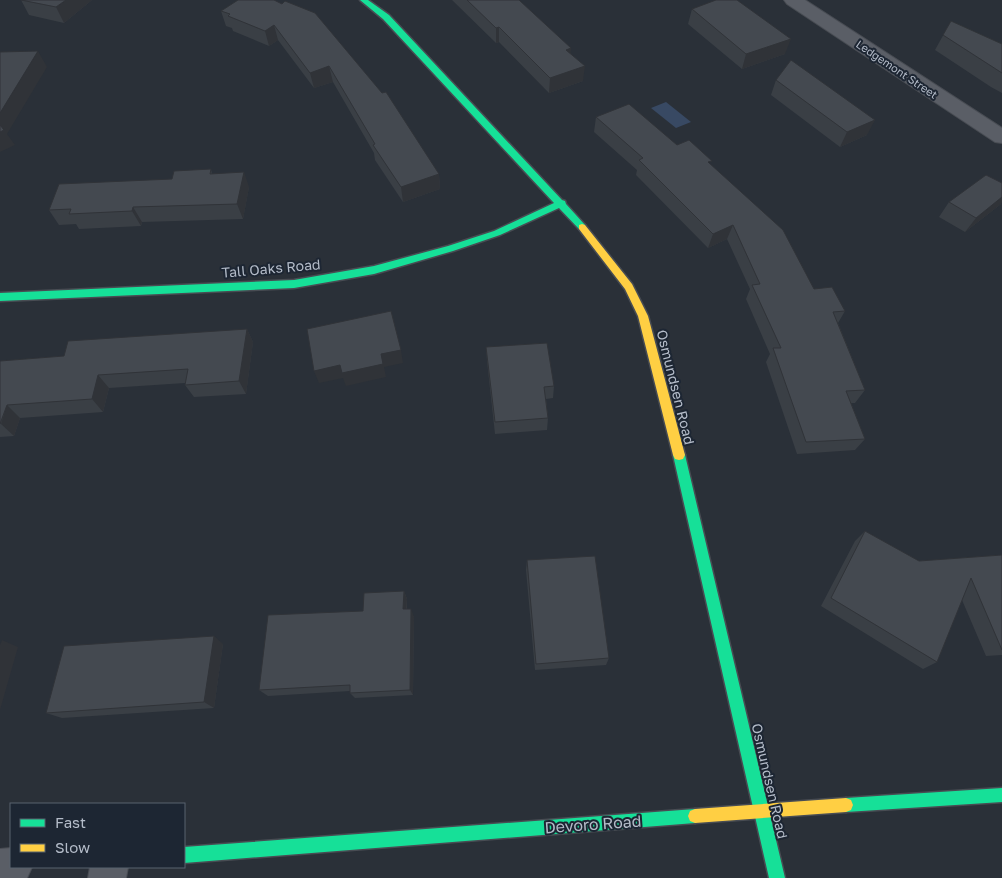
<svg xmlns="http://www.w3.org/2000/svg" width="1002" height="878" font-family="'Golos Text',sans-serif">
  <rect width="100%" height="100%" fill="#2a3038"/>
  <path fill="#384963" d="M 666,102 L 691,122 L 676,128 L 651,108 Z"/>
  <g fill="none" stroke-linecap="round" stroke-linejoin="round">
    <defs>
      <path id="street" d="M 784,0 L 805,0 L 1002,128 L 1002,143 L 995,142 L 787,4 Z
        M 11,848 L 11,867 L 32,867 L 27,878 L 0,878 L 0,849 Z
        M 90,867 L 128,867 L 126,878 L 88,878 Z"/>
      <path id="fast" d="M 360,0 L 368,0 L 389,15 L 562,200 L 565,201 L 566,204 L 585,225 L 585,229 L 579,229 L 559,208 L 500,235 L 453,251 L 374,274 L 294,288 L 0,301 L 0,293 L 294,280 L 374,266 L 448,246 L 494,231 L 554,203 L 383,19 Z
        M 679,450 L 683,451 L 685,455 L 785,878 L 769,878 L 673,455 L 675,451 Z
        M 1002,788 L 1002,802 L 846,812 L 841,810 L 839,805 L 841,800 L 846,798 Z
        M 695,809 L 700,811 L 702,816 L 700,821 L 695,823 L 184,863 L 184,847 Z"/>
      <path id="slow" d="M 582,224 L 585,225 L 632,284 L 648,316 L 685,455 L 683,459 L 679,460 L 675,459 L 673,455 L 638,316 L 625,289 L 579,229 L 579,225 Z
        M 846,798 L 851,800 L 853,805 L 851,810 L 846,812 L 695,823 L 690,821 L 688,816 L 690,811 L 695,809 Z"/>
    </defs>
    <use href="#street" stroke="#484c53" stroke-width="2"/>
    <use href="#fast" stroke="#484c53" stroke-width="3"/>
    <use href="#slow" stroke="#484c53" stroke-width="3"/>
    <use href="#street" fill="#5a5e66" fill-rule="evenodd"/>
    <use href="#fast" fill="#16e098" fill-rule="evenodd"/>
    <use href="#slow" fill="#ffcf43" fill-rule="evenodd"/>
  </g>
  <path fill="#3a3f45" d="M 21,0 L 92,0 L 64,23 L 29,15 Z
    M 274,0 L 439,174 L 440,189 L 403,202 L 375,160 L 374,153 L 333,82 L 314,88 L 278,40 L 269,46 L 233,31 L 232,28 L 226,26 L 221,11 Z
    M 452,0 L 519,0 L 571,54 L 583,81 L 549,93 L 499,42 L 496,43 Z
    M 692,9 L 785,54 L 742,69 L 688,24 Z
    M 951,21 L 1002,44 L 1002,93 L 991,87 L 935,50 Z
    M 776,80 L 867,135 L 840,147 L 771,95 Z
    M 596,117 L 677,145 L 711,165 L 814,289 L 845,311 L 838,323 L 865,390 L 855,403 L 851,403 L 865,439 L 855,450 L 797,454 L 766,362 L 770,354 L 746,299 L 750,289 L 727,239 L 708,248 L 636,175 L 637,170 L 594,132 Z
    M 211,169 L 212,174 L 249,187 L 243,219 L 142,222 L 141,226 L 79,229 L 76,224 L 59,225 L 49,210 Z
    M 949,202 L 1001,204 L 965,232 L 939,217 Z
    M 247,329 L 253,342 L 246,394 L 194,397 L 185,385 L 185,383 L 109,388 L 103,412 L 20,418 L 14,436 L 0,437 L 0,361 L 64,356 Z
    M 486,347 L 554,386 L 553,398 L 546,399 L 548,418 L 547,430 L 495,434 L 487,361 Z
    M 865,531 L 919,561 L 1002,555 L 1002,655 L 986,656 L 962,600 L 937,662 L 923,669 L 821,606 L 855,541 Z
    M 527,560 L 609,658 L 606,665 L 535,670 L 526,570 Z
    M 404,591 L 407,599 L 407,609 L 414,617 L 413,695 L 355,698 L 350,693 L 350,691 L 268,696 L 259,690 L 363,611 Z
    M 223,644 L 214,708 L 62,718 L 46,713 Z"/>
  <path fill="#303338" d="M 66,0 L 92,0 L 64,23 L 56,7 Z
    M 274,25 L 278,40 L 269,46 L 265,31 Z
    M 499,27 L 499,42 L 496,43 L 496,28 Z
    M 791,39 L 785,54 L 742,69 L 746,54 Z
    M 571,48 L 570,63 L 566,50 Z
    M 38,51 L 47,67 L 7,134 L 15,145 L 0,152 L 0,113 Z
    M 329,66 L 333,82 L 314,88 L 310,73 Z
    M 585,66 L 583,81 L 549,93 L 550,78 Z
    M 875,120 L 867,135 L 840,147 L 847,132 Z
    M 244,172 L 249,187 L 243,219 L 237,204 Z
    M 439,174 L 440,189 L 403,202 L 401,187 Z
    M 1002,197 L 1002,202 L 1001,204 L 965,232 L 976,218 Z
    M 133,207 L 142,222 L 141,226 L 132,211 Z
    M 733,225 L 727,239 L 708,248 L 713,234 Z
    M 247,329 L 253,342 L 246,394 L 239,381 Z
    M 401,350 L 403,363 L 384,367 L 386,377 L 346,386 L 343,378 L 319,383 L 314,371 L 381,354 Z
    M 98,375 L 109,388 L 103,412 L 92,399 Z
    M 7,405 L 20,418 L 14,436 L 1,424 Z
    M 404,591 L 407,599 L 406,617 L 403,609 Z
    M 411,609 L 414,617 L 413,695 L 410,690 Z
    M 214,636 L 223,644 L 214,708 L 204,702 Z
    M 2,640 L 18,647 L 0,710 L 0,645 Z"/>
  <path fill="#444950" stroke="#303338" d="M 21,0 L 66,0 L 56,7 Z
    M 238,0 L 274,0 L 282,4 L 285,1 L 315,13 L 382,93 L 386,92 L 439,174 L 401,187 L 373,145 L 375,144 L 329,66 L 310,73 L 274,25 L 265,31 L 228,16 L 230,14 L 221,11 Z
    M 467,0 L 519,0 L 571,48 L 566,50 L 585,66 L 550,78 L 499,27 L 496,28 Z
    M 716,0 L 737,0 L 791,39 L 746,54 L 692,9 Z
    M 951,21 L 1002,44 L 1002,73 L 943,35 Z
    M 38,51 L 0,113 L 0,52 Z
    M 791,60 L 875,120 L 847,132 L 776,80 Z
    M 629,104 L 677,145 L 689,140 L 712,161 L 708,162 L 783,230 L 814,289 L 832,287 L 845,311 L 833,312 L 865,390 L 846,391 L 865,439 L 806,442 L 773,348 L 781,348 L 752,285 L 760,284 L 733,225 L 713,234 L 639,160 L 643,158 L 596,117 Z
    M 0,125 L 4,130 L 0,132 Z
    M 211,169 L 210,174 L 244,172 L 237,204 L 133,207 L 132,211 L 69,214 L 71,209 L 49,210 L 59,184 L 172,179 L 174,171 Z
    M 986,175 L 1002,183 L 1002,197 L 976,218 L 949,202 Z
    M 391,311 L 401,350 L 381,354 L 383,364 L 342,373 L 340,365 L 314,371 L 307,329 Z
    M 247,329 L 239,381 L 185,385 L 188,369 L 98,375 L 92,399 L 7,405 L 0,424 L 0,361 L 64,356 L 68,341 Z
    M 547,343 L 554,386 L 544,387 L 548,418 L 495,422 L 486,347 Z
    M 865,531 L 919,561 L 1002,555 L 1002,650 L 971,578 L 937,662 L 831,598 Z
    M 595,556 L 609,658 L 536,664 L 527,560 Z
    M 404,591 L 403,609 L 411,609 L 410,690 L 350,693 L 350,685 L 259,690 L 268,615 L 363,611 L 364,593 Z
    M 214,636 L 204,702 L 46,713 L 64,646 Z"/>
  <g text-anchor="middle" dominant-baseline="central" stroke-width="4" stroke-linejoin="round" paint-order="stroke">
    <g font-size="11" fill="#b4bcc9" stroke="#1d2633">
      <text transform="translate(897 69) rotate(34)">Ledgemont Street</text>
    </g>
    <g font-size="14" fill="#b4bcc9" stroke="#1d2633">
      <text transform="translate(271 268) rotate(-5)">Tall Oaks Road</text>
      <text transform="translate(676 387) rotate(76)">Osmundsen Road</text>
      <text transform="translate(770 781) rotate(77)">Osmundsen Road</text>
    </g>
    <g font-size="16" fill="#b4bcc9" stroke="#1d2633">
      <text transform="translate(593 824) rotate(-4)">Devoro Road</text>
    </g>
  </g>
  <rect x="10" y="803" width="175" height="65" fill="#1d2633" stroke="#59626f"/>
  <rect x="20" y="819" width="25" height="8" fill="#16e098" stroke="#59626f"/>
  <text x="55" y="828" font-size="15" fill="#b4bcc9">Fast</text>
  <rect x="20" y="844" width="25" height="8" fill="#ffcf43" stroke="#59626f"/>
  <text x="55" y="853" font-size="15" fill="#b4bcc9">Slow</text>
</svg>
